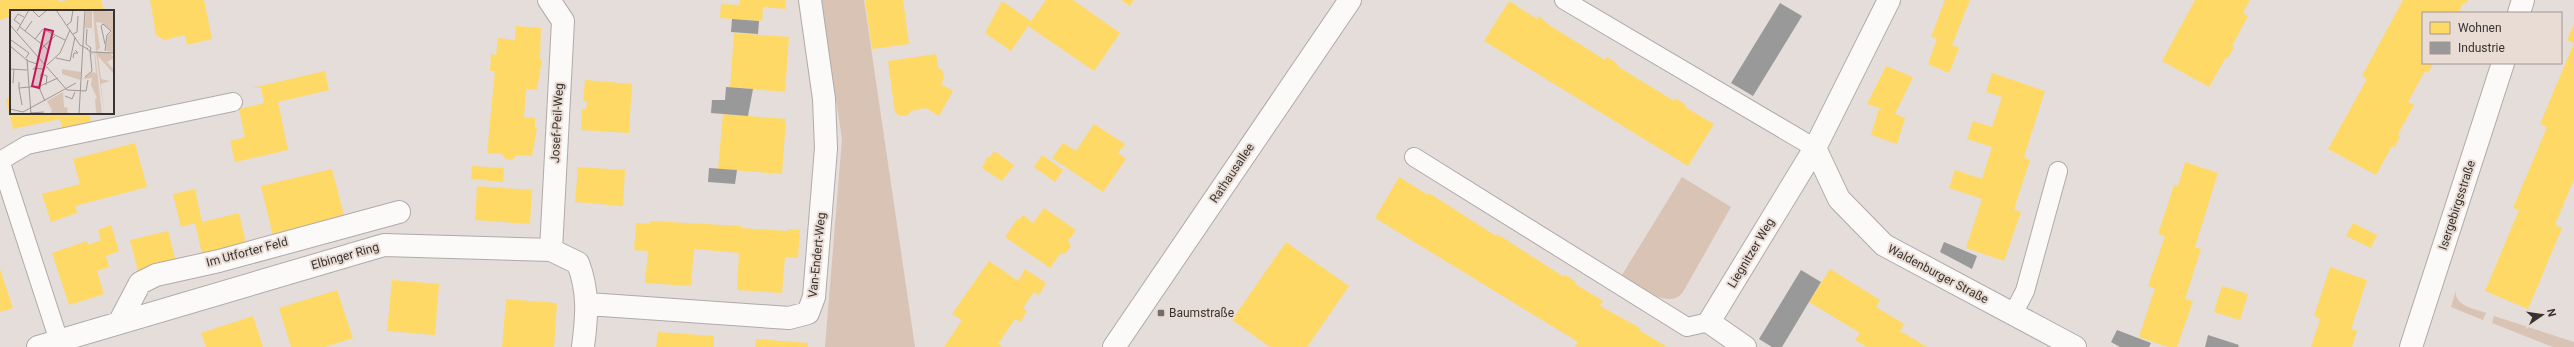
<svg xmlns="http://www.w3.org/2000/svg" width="2574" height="347" font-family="Roboto,sans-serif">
  <rect width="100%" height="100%" fill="#e4ddd9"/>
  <path fill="#d9c3b5" d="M 821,0 L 864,0 L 915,347 L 825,347 L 842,139 Z
    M 1682,177 L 1731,207 L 1683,292 C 1668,312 1638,284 1622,275 Z
    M 2456,290 C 2453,306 2475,309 2486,313 L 2483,320 L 2451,307 Z
    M 2494,316 L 2574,342 L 2574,347 L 2553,347 L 2492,323 Z"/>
  <path fill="#ffd966" d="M 0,0 L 58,0 L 59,2 L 68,0 L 101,0 L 104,11 L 11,11 L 11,16 L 0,20 Z
    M 150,0 L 204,0 L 212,39 L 187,45 L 185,35 L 164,40 L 156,35 Z
    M 740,0 L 785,0 L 786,9 L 763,7 L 762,21 L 720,18 L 721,4 L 740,5 Z
    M 865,0 L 903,0 L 909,44 L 872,49 Z
    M 1046,0 L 1073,0 L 1120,33 L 1094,71 L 1028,26 L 1011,51 L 985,33 L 1002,1 L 1031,21 Z
    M 1121,0 L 1134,0 L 1130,6 Z
    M 1945,0 L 1970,0 L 1952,45 L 1959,48 L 1949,73 L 1928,64 L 1937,39 L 1931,37 Z
    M 2195,0 L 2250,0 L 2243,13 L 2248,16 L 2232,46 L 2234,47 L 2228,58 L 2226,57 L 2209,87 L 2162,61 Z
    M 2403,0 L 2468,0 L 2466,4 L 2464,2 L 2458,13 L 2423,13 L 2423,63 L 2433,63 L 2428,73 L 2425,71 L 2408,102 L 2414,105 L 2398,134 L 2400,136 L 2395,147 L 2392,146 L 2376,175 L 2328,149 L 2367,79 L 2362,76 Z
    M 1509,1 L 1537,19 L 1539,16 L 1549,25 L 1605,60 L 1607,57 L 1618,64 L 1617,66 L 1674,101 L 1675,98 L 1686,105 L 1685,107 L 1714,124 L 1688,166 L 1484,41 Z
    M 2574,24 L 2574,43 L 2567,40 Z
    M 516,26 L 541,28 L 540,59 L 542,59 L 537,90 L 526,89 L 524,117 L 535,118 L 535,128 L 537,128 L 532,156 L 517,155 L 512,160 L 506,159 L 502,154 L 487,153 L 495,71 L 490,71 L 491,54 L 496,55 L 498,38 L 515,40 Z
    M 734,33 L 789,37 L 785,92 L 730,87 Z
    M 2574,43 L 2574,179 L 2555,225 L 2562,228 L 2528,309 L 2485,291 L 2519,210 L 2513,208 L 2547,127 L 2540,124 Z
    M 936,54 L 938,67 L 943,72 L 944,78 L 941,84 L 953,91 L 939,116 L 926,108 L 911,111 L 908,115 L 901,116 L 895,113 L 888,61 Z
    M 1886,66 L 1913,77 L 1895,114 L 1905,118 L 1897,144 L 1871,135 L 1879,109 L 1885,110 L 1867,104 Z
    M 325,71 L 329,90 L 278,102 L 288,150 L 235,162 L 230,141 L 245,137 L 239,109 L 264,103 L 261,88 L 252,88 Z
    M 1992,73 L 2045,91 L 2024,157 L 2030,160 L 2014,209 L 2021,212 L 2004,261 L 1966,248 L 1982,199 L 1949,188 L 1955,170 L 1982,179 L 1992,147 L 1967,139 L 1973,121 L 1992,127 L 2002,97 L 1986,92 Z
    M 585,80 L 632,84 L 629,133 L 581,130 L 582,109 L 586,109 L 587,102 L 583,101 Z
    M 11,98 L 11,113 L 89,113 L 92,125 L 63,131 L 60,119 L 13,129 L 6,99 Z
    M 723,114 L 786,119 L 782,174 L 718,169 Z
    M 1094,124 L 1125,144 L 1118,153 L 1126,159 L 1103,192 L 1052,158 L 1063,143 L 1076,151 Z
    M 135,143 L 147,187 L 75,206 L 77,213 L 51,222 L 42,194 L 80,184 L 73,159 Z
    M 994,151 L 1014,165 L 1002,181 L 982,168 L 987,157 L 989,158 Z
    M 1042,155 L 1063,170 L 1055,182 L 1034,167 Z
    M 2185,162 L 2218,173 L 2195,247 L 2201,249 L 2185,299 L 2193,301 L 2177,347 L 2168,347 L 2139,337 L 2155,288 L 2148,286 L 2165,236 L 2158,234 L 2174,185 L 2178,186 Z
    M 472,166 L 504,168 L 503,182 L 471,179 Z
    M 578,167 L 625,170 L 623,206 L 575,202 Z
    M 332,169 L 345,219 L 273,236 L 261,186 Z
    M 1399,177 L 1428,195 L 1429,193 L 1496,236 L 1497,234 L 1564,277 L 1565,275 L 1576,282 L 1575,284 L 1603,301 L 1600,306 L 1640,328 L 1639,330 L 1667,347 L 1575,347 L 1578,342 L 1375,218 Z
    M 477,186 L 532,190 L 530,224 L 475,220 Z
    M 195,189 L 202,222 L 239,213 L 247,248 L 203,258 L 195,223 L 181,227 L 173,194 Z
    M 1044,208 L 1076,230 L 1068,241 L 1071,246 L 1065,254 L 1060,254 L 1050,268 L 1005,237 L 1018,218 L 1019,220 L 1023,215 L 1033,223 Z
    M 650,221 L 741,226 L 741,228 L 787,231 L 787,229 L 800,230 L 798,258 L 785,257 L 782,293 L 737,290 L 739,253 L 694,249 L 691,286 L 645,283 L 648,251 L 634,250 L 636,223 L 650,224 Z
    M 2353,223 L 2377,235 L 2371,248 L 2346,236 Z
    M 111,225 L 119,251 L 106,256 L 109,267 L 97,271 L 104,294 L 69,305 L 52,253 L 87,241 L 88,245 L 101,240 L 98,230 Z
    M 168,231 L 176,262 L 138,271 L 130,240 Z
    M 1286,242 L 1349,286 L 1307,347 L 1270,347 L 1232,320 Z
    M 989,261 L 1018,281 L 1025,269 L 1046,283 L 1039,295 L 1034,292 L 1023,308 L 1027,311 L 1020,322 L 1015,319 L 998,344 L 1003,347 L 944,347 L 962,320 L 952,314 Z
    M 2330,267 L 2367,280 L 2351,329 L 2357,331 L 2352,347 L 2311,347 L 2320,319 L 2314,316 Z
    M 0,269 L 13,308 L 0,312 Z
    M 1830,269 L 1880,300 L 1876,307 L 1904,324 L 1900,331 L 1927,347 L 1867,347 L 1855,340 L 1860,333 L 1809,302 Z
    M 392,280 L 439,284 L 435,335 L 387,331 Z
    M 2222,286 L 2248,294 L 2240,320 L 2214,312 Z
    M 337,290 L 353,338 L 325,347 L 291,347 L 279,308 Z
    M 506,299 L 557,303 L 554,347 L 502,347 Z
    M 253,316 L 263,347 L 206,347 L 201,333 Z
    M 658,332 L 714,336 L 714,347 L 656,347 Z
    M 756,339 L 808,343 L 808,347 L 755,347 Z"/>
  <path fill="#999" d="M 1780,3 L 1802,16 L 1753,96 L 1731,83 Z
    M 732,19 L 759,21 L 758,34 L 731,32 Z
    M 726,87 L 753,89 L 748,116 L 711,113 L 712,100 L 725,100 Z
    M 709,168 L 737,170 L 735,184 L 708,182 Z
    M 1944,242 L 1977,256 L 1972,269 L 1940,252 Z
    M 1801,270 L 1821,282 L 1782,347 L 1772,347 L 1759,339 Z
    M 2117,330 L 2151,343 L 2149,347 L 2120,347 L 2111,342 Z
    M 2208,335 L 2239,345 L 2238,347 L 2205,347 Z"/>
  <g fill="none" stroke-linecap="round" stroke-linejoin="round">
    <defs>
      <path id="service" d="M 1564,0 L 1815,148
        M 1414,157 L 1687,327 L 1709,322
        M 0,160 L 59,341
        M 0,161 L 27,145 L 233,102
        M 2013,314 L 2025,291 L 2058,171"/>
      <path id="minor" d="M 549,0 L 563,21 L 551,250
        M 1889,0 L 1815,148 L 1839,199 L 1884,245 L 2075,347
        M 2519,13 L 2523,0
        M 588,304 L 789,318 L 808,313 L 814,297 L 826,148 L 824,99 L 810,0
        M 119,323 L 140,283 L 156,275 L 219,261 L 399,212
        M 38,347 L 384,245 L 551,250 L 578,263 C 589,292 587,316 583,347
        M 1745,347 L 1709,322 L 1815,148
        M 2411,347 L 2503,63"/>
      <path id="tertiary" d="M 1114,347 L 1350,0"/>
    </defs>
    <use href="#service" stroke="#b0aaa8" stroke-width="20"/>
    <use href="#minor" stroke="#b0aaa8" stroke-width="24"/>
    <use href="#tertiary" stroke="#b0aaa8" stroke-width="24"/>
    <use href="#service" stroke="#fbfaf9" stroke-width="18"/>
    <use href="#minor" stroke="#fbfaf9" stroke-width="22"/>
    <use href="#tertiary" stroke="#fbfaf9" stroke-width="22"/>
  </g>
  <rect fill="#746e6b" stroke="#e9dcd4" stroke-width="1.5" x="1157" y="309" width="8" height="8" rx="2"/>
  <g text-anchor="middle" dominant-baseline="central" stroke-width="4" stroke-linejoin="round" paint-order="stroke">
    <g font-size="12" fill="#383330" stroke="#e9dcd4">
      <text transform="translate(557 123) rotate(-87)">Josef-Peil-Weg</text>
      <text transform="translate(1232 173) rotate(-56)">Rathausallee</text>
      <text transform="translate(2457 205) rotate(-72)">Isergebirgsstraße</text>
      <text transform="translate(247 252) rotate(-15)">Im Utforter Feld</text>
      <text transform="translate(1751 253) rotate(-59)">Liegnitzer Weg</text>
      <text transform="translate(817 255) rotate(-84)">Van-Endert-Weg</text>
      <text transform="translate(345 256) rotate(-16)">Elbinger Ring</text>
      <text transform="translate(1938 274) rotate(28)">Waldenburger Straße</text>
    </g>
    <g font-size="12" fill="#383330" stroke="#e9dcd4" text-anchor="start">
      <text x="1169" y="313">Baumstraße</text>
    </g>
  </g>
  <g transform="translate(10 10)">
    <rect width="104" height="104" fill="#e4ddd9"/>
    <path d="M 82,0 L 82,19 L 85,41 L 82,18 L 75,18 L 76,1 ZM 83,0 L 104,2 L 104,43 L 97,41 L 96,40 L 98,25 L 102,22 L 92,13 L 86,12 L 90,38 L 86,41 ZM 86,41 L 100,43 L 104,48 L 97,52 L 104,60 L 103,63 L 88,46 L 91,69 L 100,71 L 91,74 L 94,104 ZM 84,42 L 80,47 L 80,44 L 85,42 L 92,104 L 87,104 L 86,100 L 85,89 L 87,88 L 81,75 L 82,68 L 73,69 L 82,62 L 86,63 ZM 52,59 L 71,62 L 70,70 L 52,64 ZM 53,82 L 54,97 L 58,98 L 57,102 L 60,104 L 40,104 L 42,100 L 37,91 Z" fill="#d9c3b5"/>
    <path fill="none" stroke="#9f9995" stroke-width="1" d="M 22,0 L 29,7 L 37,0M 46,0 L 70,35 L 78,39M 0,15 L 57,80 L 76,81 L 78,70M 11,15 L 4,10 L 8,4 L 14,7M 57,15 L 61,12 L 63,0M 10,17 L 34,36 L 45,26M 77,19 L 76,34 L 81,38 L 80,41M 7,21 L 19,0M 15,21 L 22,11M 63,24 L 67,22 L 68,6M 25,29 L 33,19 L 55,30M 1,30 L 19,43 L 16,48M 95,34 L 91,16 L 93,14 L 101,21 L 97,25 L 95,41M 0,36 L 18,51 L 27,54M 76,38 L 81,42 L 104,43M 29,42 L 34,36 L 38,40 L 40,37M 46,48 L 60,51 L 65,27M 63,48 L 64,43 L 68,43 L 65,40M 17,49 L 21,104M 37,55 L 50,43 L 60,20M 0,59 L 17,60M 23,60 L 24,58 L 33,59 L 32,64M 75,67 L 82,61 L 80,41M 9,72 L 9,78 L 30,76 L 48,68M 3,73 L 4,59M 9,78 L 12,95M 55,86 L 62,89 L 65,82M 35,91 L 30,80 L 31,64 L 37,66 L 36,75M 0,99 L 13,102 L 66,73M 20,103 L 34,102M 69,104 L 75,0"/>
    <path fill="#c2185b" fill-opacity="0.15" stroke="#c2185b" stroke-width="2" d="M 35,19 L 43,21 L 29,78 L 22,76 Z"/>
    <rect width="104" height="104" fill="none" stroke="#383330" stroke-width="2"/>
  </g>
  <rect x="2422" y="12" width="140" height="52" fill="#e9dcd4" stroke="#a29892"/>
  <rect x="2430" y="22" width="20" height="12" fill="#ffd966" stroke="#a29892"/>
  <text x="2458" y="32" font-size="12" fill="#383330">Wohnen</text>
  <rect x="2430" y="42" width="20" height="12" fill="#999999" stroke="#a29892"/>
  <text x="2458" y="52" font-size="12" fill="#383330">Industrie</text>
  <g transform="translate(2542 315) rotate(77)" stroke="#e9dcd4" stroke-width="3" paint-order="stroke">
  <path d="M0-3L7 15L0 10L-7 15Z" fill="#383330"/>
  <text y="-6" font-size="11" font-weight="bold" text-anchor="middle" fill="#383330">N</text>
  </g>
</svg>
